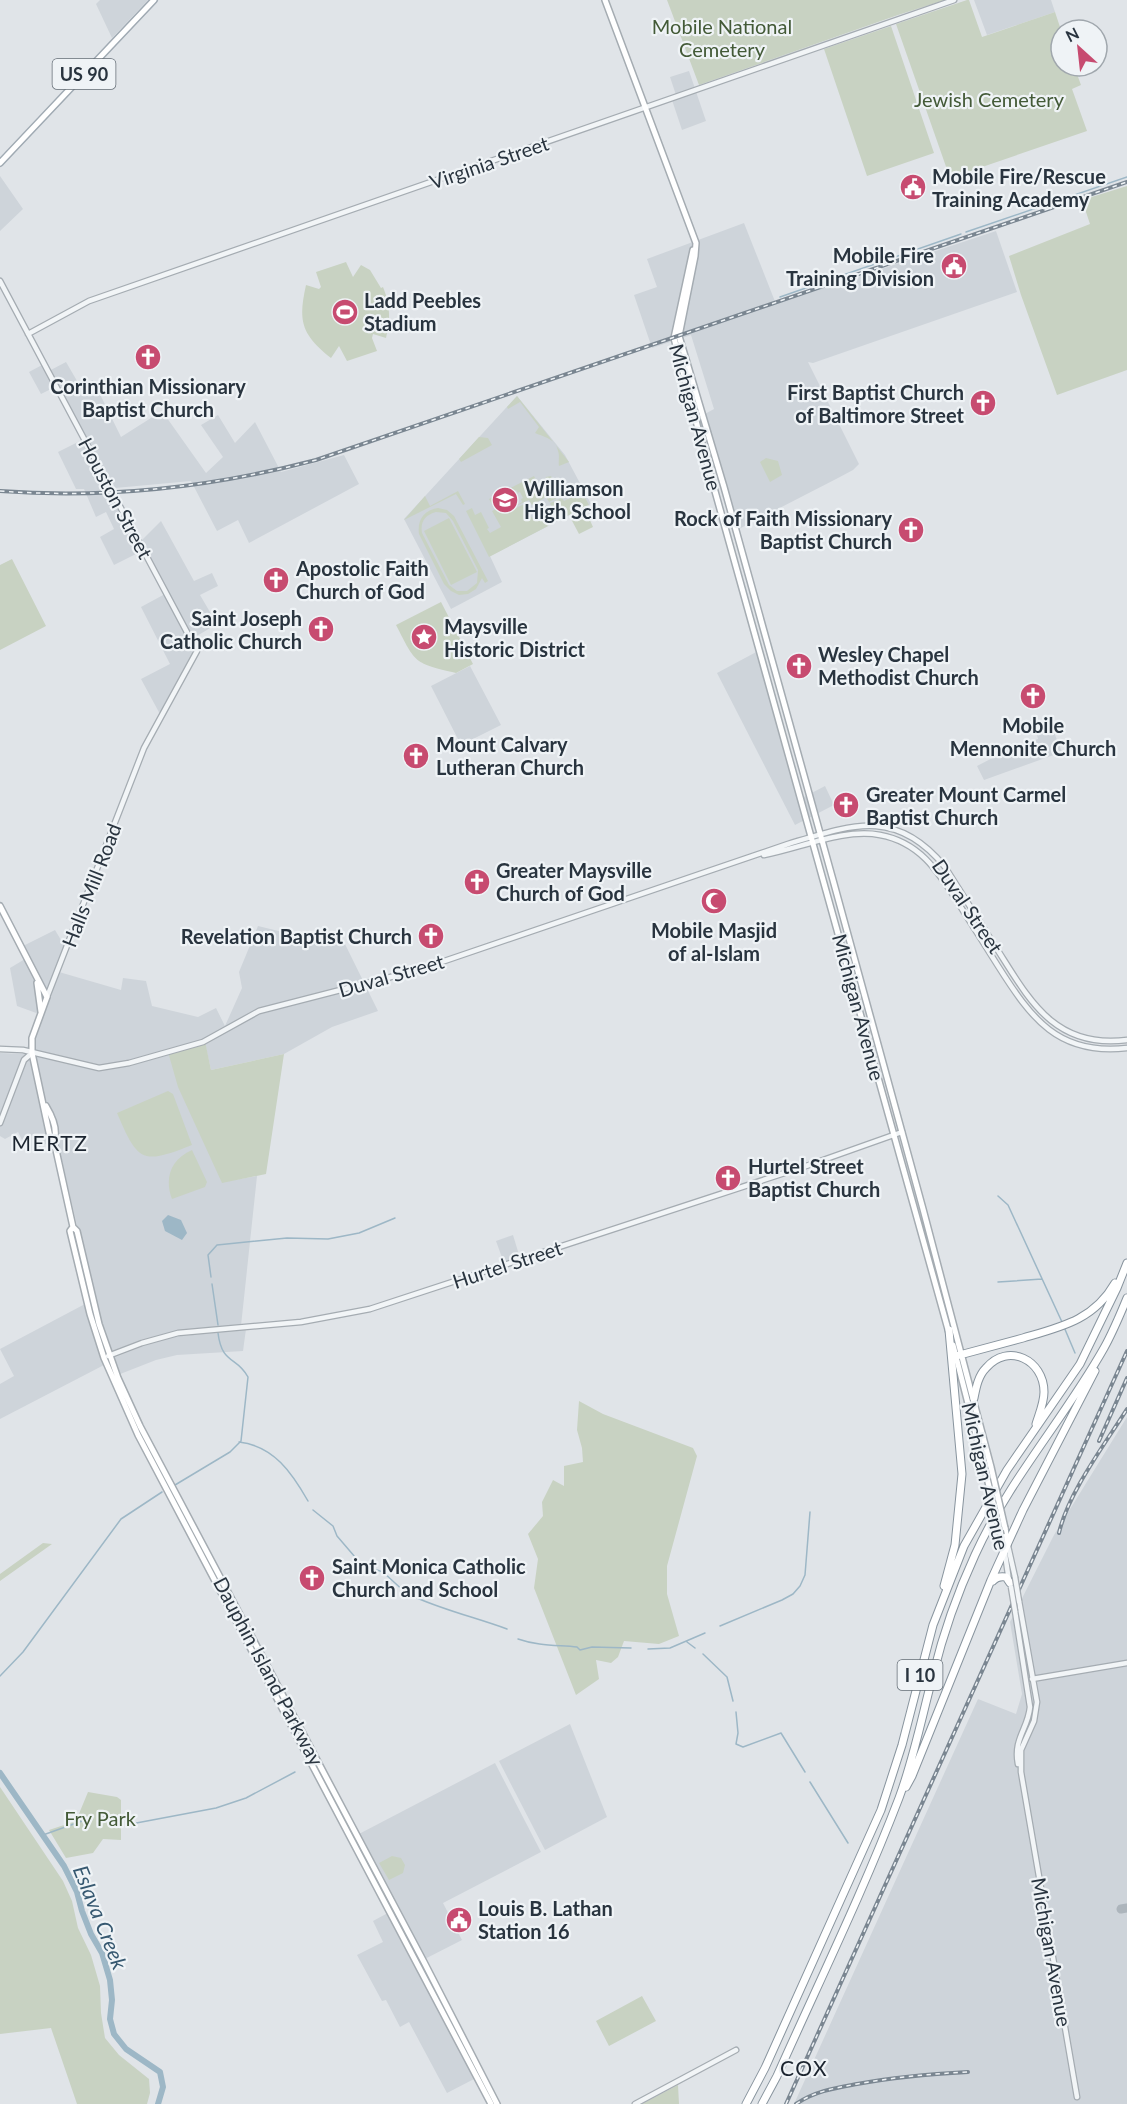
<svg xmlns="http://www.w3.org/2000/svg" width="1127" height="2104" font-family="Lato,sans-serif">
  <rect width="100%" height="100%" fill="#e0e4e8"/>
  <path fill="#ced4da" d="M 100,0 L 148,0 L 112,38 L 96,4 Z
    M 974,0 L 1051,0 L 1055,12 L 987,35 Z
    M 689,71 L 706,121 L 682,130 L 671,97 L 676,95 L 670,77 Z
    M 0,176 L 23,209 L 0,231 Z
    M 744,223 L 776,304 L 996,231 L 1017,292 L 813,363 L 808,362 L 859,464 L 853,470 L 838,478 L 735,531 L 703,415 L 714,409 L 691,335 L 652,348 L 634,295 L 657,287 L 647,259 Z
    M 66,362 L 80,386 L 93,380 L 121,437 L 162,411 L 206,473 L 223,457 L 201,425 L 218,415 L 235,443 L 255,422 L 281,472 L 344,455 L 359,484 L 249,543 L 238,520 L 217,531 L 191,481 L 115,488 L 57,386 L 41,394 L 29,372 L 42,365 L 47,372 Z
    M 517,396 L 565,455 L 591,504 L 490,556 L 502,582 L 451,609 L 404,519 Z
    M 82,440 L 139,543 L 161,521 L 194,581 L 212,573 L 218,586 L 200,595 L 217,624 L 190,640 L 198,655 L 192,660 L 161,716 L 141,679 L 170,664 L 141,607 L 165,594 L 142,551 L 114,565 L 100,537 L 114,529 L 106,512 L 96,517 L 84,489 L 76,489 L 58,452 Z
    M 760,650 L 802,798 L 825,786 L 834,805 L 795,825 L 717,673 Z
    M 470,666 L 501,725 L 461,745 L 431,686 Z
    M 1051,725 L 1062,752 L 984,780 L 977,766 L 1006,751 L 1038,739 L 1036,731 Z
    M 258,926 L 299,936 L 341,936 L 378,1011 L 332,1027 L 284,1054 L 211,1070 L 205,1043 L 222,1182 L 257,1176 L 241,1326 L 197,1329 L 110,1354 L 94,1299 L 57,1139 L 28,1152 L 18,1132 L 5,1139 L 0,1136 L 0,1053 L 25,1054 L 39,1014 L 17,1006 L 10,968 L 25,959 L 19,948 L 55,930 L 67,950 L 59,972 L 121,990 L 123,978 L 146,981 L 152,1006 L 198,1017 L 216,1008 L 225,1026 L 242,988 L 239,972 Z
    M 513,1235 L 520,1258 L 504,1263 L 496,1241 Z
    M 85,1304 L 103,1362 L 164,1338 L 246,1329 L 243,1351 L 177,1355 L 156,1360 L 110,1378 L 104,1365 L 0,1419 L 0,1384 L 14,1376 L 0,1349 Z
    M 1127,1417 L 1127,2104 L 794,2104 L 978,1699 L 1016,1714 L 1022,1694 L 1010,1622 L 1054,1535 Z
    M 570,1724 L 607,1817 L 545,1850 L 499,1761 Z
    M 495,1763 L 541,1852 L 443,1903 L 462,1940 L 415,1964 L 476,2078 L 447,2093 L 409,2022 L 400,2027 L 386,2000 L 382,2001 L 357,1955 L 383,1942 L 373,1921 L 397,1908 L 357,1835 Z"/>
  <path fill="#c8d2c2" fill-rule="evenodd" d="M 667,0 L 945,0 L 898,15 L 699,85 Z
    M 967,0 L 969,0 L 982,37 L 1055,12 L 1061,30 L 1061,66 L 1074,66 L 1081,85 L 1072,89 L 1087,131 L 950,178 L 896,24 Z
    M 891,26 L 934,153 L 867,176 L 824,49 Z
    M 1127,186 L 1127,370 L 1057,395 L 1021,295 L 1009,256 L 1090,224 L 1082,200 Z
    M 346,262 L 353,277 L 361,265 L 370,270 L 381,288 L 383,287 C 391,307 390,320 386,338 L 373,334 L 372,338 L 377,351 L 347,361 L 339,346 L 331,358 C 301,334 298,321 306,285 L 319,289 L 321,287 L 316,272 Z
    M 517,396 L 569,462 L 559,466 C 558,461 560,457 558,451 C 556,439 544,437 535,433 L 539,427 L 520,402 L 508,409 L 507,407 Z
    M 479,437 L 488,438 L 492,445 L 461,462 L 459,459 Z
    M 766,458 L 778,461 L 782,475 L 770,482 L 760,462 Z
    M 534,476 L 536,480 L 529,484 L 532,490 L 536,493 L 548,487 L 545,480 L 546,477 L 551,476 L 561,496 L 549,502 L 546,497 L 532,505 L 529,500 L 516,506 L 522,502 L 521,499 L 523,498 L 520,492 L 518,493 L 516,490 L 495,501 L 497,507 L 494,508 L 489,499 Z
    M 458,491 L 465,504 L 463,505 L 456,494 L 404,520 L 425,496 L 430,506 Z
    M 582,492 L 589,505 L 561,519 L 556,510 L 543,517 L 548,526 L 489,557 L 466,511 L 472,508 L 475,515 L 481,512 L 489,528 L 487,529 L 490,533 L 501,527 L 492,511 L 498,508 L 501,513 L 514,506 L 516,508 L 528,502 L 530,505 L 526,508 L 532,518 L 552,508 L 550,503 L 562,498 L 564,501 Z
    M 438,508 L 447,510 L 454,516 L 488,581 L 485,583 L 482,578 L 476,589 L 468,594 L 459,595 L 451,591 L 444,584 L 419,534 C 417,520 424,510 438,508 ZM 436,512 L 446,513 L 453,521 L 478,570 L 477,583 L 467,591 L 457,591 L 449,585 L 422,533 C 420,522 425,515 436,512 Z
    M 585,509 L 593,527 L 579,534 L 570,517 Z
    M 449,518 L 477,572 L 451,585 L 424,531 Z
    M 12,559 L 46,626 L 0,650 L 0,565 Z
    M 441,602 L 473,664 L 456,673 C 414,663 416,664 396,625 Z
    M 205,1041 L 211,1070 L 284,1054 L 266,1174 L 222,1183 L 178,1087 L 168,1052 Z
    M 168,1091 L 173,1094 L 192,1145 C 142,1165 138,1162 117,1113 Z
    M 192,1150 L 207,1182 L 205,1187 L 172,1199 C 164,1178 171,1159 192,1150 Z
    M 579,1401 L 603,1414 L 693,1448 L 697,1456 L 667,1566 L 667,1594 L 679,1636 L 659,1644 L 624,1641 L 618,1657 L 611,1663 L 596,1660 L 599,1679 L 576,1695 L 534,1588 L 538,1559 L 528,1534 L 543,1516 L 542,1502 L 553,1480 L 564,1486 L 564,1466 L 583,1462 L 582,1448 L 577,1430 Z
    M 43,1543 L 52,1544 L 0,1581 L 0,1574 Z
    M 0,1787 L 63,1881 L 72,1901 L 78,1928 L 91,1955 L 100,1986 L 101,2013 L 105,2038 L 119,2055 L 149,2079 L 150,2093 L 147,2104 L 77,2104 L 51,2028 L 0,2034 Z
    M 88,1792 L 117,1797 L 121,1800 L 121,1840 L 103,1839 L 93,1853 L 66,1858 L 49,1830 L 76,1821 Z
    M 392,1856 L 401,1858 L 405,1865 L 403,1873 L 389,1880 L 379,1863 Z
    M 642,1996 L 656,2021 L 609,2046 L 596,2021 Z
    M 678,2085 L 679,2104 L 642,2104 Z"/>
  <path fill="#9db7c6" d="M 168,1215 L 181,1220 L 187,1233 L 182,1240 L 165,1231 L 162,1221 Z"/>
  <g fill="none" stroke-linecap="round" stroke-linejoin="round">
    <path stroke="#9db7c6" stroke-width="1.5" d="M 966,232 L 1127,177
      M 780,297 L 961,234
      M 998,1196 L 1008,1205 L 1062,1322
      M 211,1277 L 208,1255 L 217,1245 L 287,1238 L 328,1239 L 359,1233 L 395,1218
      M 998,1282 L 1042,1279
      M 212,1284 L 218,1325
      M 1064,1327 L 1075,1353
      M 239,1442 C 274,1446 292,1473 308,1501
      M 175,1485 L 230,1452 L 241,1441 L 248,1377 C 237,1356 222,1365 218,1333
      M 313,1510 L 333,1526 L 337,1536 L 355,1557
      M 365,1566 L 383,1572 L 407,1594
      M 417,1598 C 447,1611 477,1618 507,1629
      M 720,1626 L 782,1600 L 793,1594 L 800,1586 L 805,1575 L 810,1512
      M 518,1639 C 538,1646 556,1645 577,1647 L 580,1650 L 592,1647 L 631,1648
      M 687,1642 L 695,1648
      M 648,1649 L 670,1648 L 705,1633
      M 703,1654 L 727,1677 L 733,1701
      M 0,1676 L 23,1652 L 121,1519 L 162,1492
      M 736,1712 L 738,1733 L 736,1744 L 743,1747 L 781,1733 L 805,1772
      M 810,1782 L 848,1843
      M 131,1824 L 216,1808 L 246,1798 L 295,1772
      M 43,1835 L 82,1821"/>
    <path stroke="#9db7c6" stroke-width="6" d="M 0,1773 L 64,1866 L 77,1892 L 82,1911 L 91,1934 L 102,1953 L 110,1980 L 112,2000 L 110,2019 L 114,2034 L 126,2049 L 160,2072 L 163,2087 L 158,2104"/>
    <path stroke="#adb5bc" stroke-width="9" d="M 1121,1909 L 1127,1908"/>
    <defs>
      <path id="tertiary" d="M 0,281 L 197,651 L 144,748 L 47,997
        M 28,334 L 89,301 L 954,0
        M 764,855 C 801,848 844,828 880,835 C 919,842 937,870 957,901 C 971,923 984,944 998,966 C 1031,1018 1058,1056 1127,1048
        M 0,1049 L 23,1050 L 99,1068 L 129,1063 L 203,1042 L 259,1011 L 418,970 L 788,844 C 851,825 896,807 945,867 C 962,894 980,922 997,949 C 1030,1001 1055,1049 1127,1040
        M 0,1123 L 24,1060 L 32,1053
        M 108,1356 L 142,1343 L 178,1333 L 301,1322 L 370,1309 L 809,1165 L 902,1132
        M 1008,1546 L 1015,1577
        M 1005,1554 L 1009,1581
        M 1019,1601 L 1037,1702 L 1034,1721 L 1021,1750 L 1021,1772 L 1077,2097
        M 1015,1611 L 1030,1707 C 1028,1729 1013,1739 1018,1764
        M 1032,1679 L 1127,1663
        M 635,2104 L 736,2050"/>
      <path id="secondary" d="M 605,0 L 696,243 L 695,256 L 679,336 L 724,487 L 833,880 L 923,1209 L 991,1467
        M 693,250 L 674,338 L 708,466 L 949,1333
        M 0,906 L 47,997 L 32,1038 L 32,1053 L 50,1137 L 54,1141 L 73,1227 L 77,1231 L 99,1324 L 118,1378 L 140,1426 L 424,1962 L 497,2104
        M 37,983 L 41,1012
        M 46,1106 C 52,1116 58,1130 54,1141
        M 73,1227 L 70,1231 L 90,1314 L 104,1358 L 138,1435 L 491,2104
        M 953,1345 L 986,1474
        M 1005,1528 L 1008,1544
        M 1001,1535 L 1004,1551"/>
      <path id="primary" d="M 0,163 L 154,0"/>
      <path id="motorway" d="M 956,1356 C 978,1350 1000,1344 1023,1338 C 1061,1327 1094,1320 1115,1283
        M 974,1398 C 976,1388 978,1376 986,1368 C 1008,1342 1044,1360 1044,1392 C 1044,1403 1039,1414 1036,1424
        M 993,1581 C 996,1577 1000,1576 1006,1577 L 1010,1583
        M 944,1586 L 955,1545 L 962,1474 L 949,1330
        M 906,1787 L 912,1776 L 991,1580 L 1023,1510 L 1095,1371
        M 746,2104 L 765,2068 L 881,1810 L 902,1745 L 933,1625 L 964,1546 L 1007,1470 L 1080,1364 L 1117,1288 L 1127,1263
        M 762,2104 L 777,2076 C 818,1984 863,1892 899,1798 C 914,1758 922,1716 933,1675 C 943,1634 957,1594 975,1555 C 1009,1480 1064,1419 1104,1348 C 1113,1332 1120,1315 1127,1298"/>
    </defs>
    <use href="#tertiary" stroke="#a5acb2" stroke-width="7"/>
    <use href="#secondary" stroke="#a5acb2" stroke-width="8"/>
    <use href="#primary" stroke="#a0aab3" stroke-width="8"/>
    <use href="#motorway" stroke="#88949e" stroke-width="9"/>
    <use href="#tertiary" stroke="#f2f5f7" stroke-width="4.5"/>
    <use href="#secondary" stroke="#fff" stroke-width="5"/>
    <use href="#primary" stroke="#fff" stroke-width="5"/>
    <use href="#motorway" stroke="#fff" stroke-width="7"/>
    <defs>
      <path id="rail" d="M 0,491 C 107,499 213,487 316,460 L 1127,182
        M 1099,1441 L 1127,1378
        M 1059,1533 C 1068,1493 1105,1444 1127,1409
        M 786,2104 L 1127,1351
        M 796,2104 C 815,2091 835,2088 857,2084 C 895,2077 930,2074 968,2072"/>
    </defs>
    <use href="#rail" stroke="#7a8691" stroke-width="4"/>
    <use href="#rail" stroke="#eff3f6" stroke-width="1.5" stroke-dasharray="4.5" stroke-linecap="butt"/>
    <defs>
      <path id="tertiary-bridge" d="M 1015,1577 L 1019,1601
        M 1011,1587 L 1015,1611"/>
      <path id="secondary-bridge" d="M 991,1467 L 1005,1528
        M 986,1474 L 1001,1535"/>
    </defs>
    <use href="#tertiary-bridge" stroke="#a5acb2" stroke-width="7" stroke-linecap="butt"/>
    <use href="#secondary-bridge" stroke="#a5acb2" stroke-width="8" stroke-linecap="butt"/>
    <use href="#tertiary-bridge" stroke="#f2f5f7" stroke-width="4.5"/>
    <use href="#secondary-bridge" stroke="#fff" stroke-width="5"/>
  </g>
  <defs>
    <symbol id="civic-disc" viewBox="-11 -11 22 22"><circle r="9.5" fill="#c74b70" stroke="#eff3f6"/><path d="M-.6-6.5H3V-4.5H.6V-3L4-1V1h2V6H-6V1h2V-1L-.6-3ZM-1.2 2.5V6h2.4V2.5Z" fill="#fff"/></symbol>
    <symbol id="stadium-disc" viewBox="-11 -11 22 22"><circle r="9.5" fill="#c74b70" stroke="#eff3f6"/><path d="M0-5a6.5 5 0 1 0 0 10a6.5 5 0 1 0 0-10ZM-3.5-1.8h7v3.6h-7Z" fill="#fff"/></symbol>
    <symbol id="church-disc" viewBox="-11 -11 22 22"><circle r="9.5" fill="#c74b70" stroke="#eff3f6"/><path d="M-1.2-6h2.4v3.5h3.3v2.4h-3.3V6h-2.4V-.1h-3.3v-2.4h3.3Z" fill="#fff"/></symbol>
    <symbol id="school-disc" viewBox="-11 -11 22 22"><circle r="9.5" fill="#c74b70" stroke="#eff3f6"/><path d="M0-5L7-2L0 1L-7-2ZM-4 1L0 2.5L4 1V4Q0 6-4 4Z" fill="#fff"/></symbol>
    <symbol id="sight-disc" viewBox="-11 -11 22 22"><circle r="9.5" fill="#c74b70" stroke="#eff3f6"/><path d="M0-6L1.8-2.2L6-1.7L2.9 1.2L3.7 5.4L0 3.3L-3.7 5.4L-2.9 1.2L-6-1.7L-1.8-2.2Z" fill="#fff"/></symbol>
    <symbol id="mosque-disc" viewBox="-11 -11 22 22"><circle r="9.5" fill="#c74b70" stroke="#eff3f6"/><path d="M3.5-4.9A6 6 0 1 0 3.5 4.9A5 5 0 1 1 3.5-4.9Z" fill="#fff"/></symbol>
  </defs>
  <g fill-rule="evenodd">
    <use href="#civic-disc" x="898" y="172" width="30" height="30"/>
    <use href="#civic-disc" x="939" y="251" width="30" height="30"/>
    <use href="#stadium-disc" x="330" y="297" width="30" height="30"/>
    <use href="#church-disc" x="133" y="342" width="30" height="30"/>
    <use href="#church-disc" x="968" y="388" width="30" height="30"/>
    <use href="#school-disc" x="490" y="485" width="30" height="30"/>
    <use href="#church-disc" x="896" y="515" width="30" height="30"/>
    <use href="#church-disc" x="261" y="565" width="30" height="30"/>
    <use href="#church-disc" x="306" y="614" width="30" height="30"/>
    <use href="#sight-disc" x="409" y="622" width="30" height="30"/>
    <use href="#church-disc" x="784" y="651" width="30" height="30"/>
    <use href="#church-disc" x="1018" y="681" width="30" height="30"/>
    <use href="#church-disc" x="401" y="741" width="30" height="30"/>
    <use href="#church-disc" x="831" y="790" width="30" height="30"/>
    <use href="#church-disc" x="462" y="867" width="30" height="30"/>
    <use href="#mosque-disc" x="699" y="886" width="30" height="30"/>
    <use href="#church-disc" x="416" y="921" width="30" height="30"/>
    <use href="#church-disc" x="713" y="1163" width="30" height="30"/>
    <use href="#church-disc" x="297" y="1563" width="30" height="30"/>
    <use href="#civic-disc" x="444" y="1905" width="30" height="30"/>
  </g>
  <g text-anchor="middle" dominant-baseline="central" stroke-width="4.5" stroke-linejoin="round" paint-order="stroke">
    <g fill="#eff3f6" stroke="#646d76" stroke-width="1.5">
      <rect x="52.5" y="59" width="63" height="30" rx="4.5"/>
      <rect x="897.5" y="1660" width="45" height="30" rx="4.5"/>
    </g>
    <g font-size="18" font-weight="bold" fill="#29343f">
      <text x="84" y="74">US 90</text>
      <text x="920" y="1675">I 10</text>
    </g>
    <g font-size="20" fill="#435a37" stroke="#eff3f6">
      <text x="722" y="26">Mobile National<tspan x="722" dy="23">Cemetery</tspan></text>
      <text x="989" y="99">Jewish Cemetery</text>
      <text x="100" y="1818">Fry Park</text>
    </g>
    <g font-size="20" fill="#29343f" stroke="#eff3f6">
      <text transform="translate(489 162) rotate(-19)">Virginia Street</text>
      <text transform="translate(696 417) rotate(75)">Michigan Avenue</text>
      <text transform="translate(116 498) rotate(62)">Houston Street</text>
      <text transform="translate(91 885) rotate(-69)">Halls Mill Road</text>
      <text transform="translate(968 906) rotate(56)">Duval Street</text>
      <text transform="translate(391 975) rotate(-16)">Duval Street</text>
      <text transform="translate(859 1007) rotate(75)">Michigan Avenue</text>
      <text transform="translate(507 1264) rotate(-18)">Hurtel Street</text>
      <text transform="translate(986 1476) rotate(77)">Michigan Avenue</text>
      <text transform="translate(269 1671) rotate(62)">Dauphin Island Parkway</text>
      <text transform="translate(1052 1952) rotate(80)">Michigan Avenue</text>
    </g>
    <g font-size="20" font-weight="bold" fill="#29343f" stroke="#eff3f6" text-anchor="start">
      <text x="932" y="176">Mobile Fire/Rescue<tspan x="932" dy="23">Training Academy</tspan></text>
      <text x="934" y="255" text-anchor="end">Mobile Fire<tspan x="934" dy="23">Training Division</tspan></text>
      <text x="364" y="300">Ladd Peebles<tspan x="364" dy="23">Stadium</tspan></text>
      <text x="148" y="386" text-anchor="middle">Corinthian Missionary<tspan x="148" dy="23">Baptist Church</tspan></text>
      <text x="964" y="392" text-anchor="end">First Baptist Church<tspan x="964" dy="23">of Baltimore Street</tspan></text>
      <text x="524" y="488">Williamson<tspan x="524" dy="23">High School</tspan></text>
      <text x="892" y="518" text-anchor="end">Rock of Faith Missionary<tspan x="892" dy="23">Baptist Church</tspan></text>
      <text x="296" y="568">Apostolic Faith<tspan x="296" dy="23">Church of God</tspan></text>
      <text x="302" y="618" text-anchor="end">Saint Joseph<tspan x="302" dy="23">Catholic Church</tspan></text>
      <text x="444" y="626">Maysville<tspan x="444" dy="23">Historic District</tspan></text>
      <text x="818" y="654">Wesley Chapel<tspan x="818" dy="23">Methodist Church</tspan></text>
      <text x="1033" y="725" text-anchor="middle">Mobile<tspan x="1033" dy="23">Mennonite Church</tspan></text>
      <text x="436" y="744">Mount Calvary<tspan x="436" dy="23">Lutheran Church</tspan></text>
      <text x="866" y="794">Greater Mount Carmel<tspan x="866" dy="23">Baptist Church</tspan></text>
      <text x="496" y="870">Greater Maysville<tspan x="496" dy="23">Church of God</tspan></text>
      <text x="714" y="930" text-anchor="middle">Mobile Masjid<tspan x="714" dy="23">of al-Islam</tspan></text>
      <text x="412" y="936" text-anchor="end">Revelation Baptist Church</text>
      <text x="748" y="1166">Hurtel Street<tspan x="748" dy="23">Baptist Church</tspan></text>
      <text x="332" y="1566">Saint Monica Catholic<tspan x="332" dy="23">Church and School</tspan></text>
      <text x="478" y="1908">Louis B. Lathan<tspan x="478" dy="23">Station 16</tspan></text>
    </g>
    <g font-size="21" letter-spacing="1.5" fill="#1c2530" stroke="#eff3f6">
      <text x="50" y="1142">MERTZ</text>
      <text x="804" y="2067">COX</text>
    </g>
    <g font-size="21" font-style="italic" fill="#365870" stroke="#eff3f6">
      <text transform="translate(101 1917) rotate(68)">Eslava Creek</text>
    </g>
  </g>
  <g transform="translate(1079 48) rotate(333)"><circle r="28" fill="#eff3f6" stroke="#a0a7ad" stroke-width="1.5"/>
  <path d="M0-4.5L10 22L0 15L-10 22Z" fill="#c74b70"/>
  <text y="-9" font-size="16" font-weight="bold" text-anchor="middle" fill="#29343f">N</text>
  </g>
</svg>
